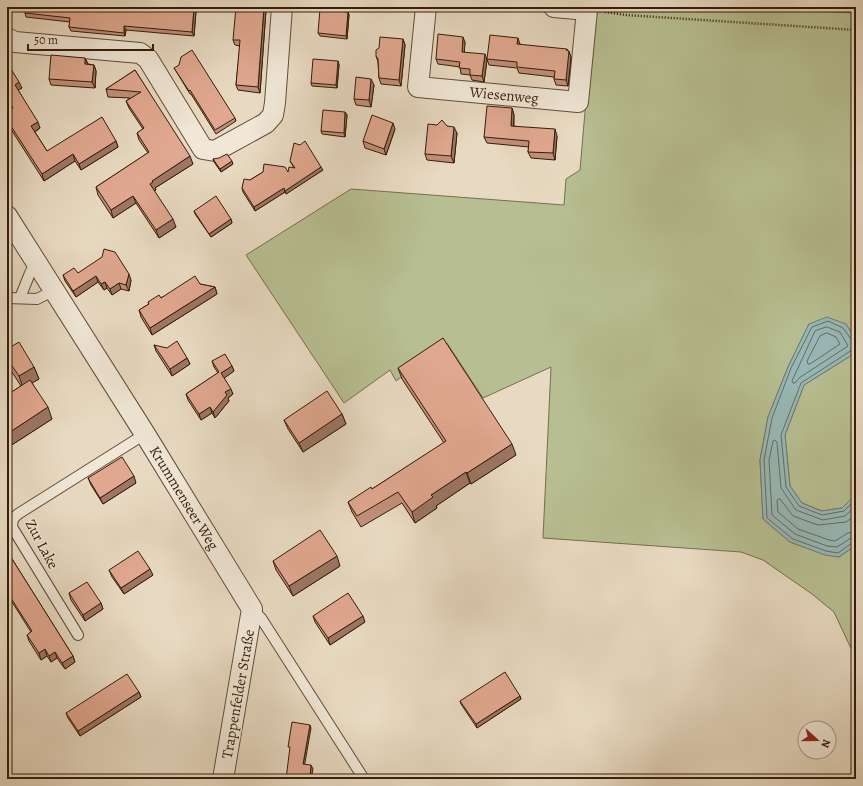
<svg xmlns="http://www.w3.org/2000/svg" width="863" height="786" font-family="Alegreya,serif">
  <rect width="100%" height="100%" fill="#e8dac2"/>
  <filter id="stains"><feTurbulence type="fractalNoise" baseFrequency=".005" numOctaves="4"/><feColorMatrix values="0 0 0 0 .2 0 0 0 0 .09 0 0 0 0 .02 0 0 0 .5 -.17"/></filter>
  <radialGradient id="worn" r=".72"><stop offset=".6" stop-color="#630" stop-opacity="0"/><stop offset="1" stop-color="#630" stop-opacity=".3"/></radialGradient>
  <path fill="#b7bf92" stroke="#766e4e" d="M 594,7 L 729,7 L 856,13 L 856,340 L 846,324 L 809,324 L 788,367 L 768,417 L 760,460 L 763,519 L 790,542 L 839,557 L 856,545 L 856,579 L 852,589 L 856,598 L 856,659 L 834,612 L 812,594 L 763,560 L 741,552 L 543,538 L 551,367 L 483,398 L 447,343 L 396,381 L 390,370 L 344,403 L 246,255 L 351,189 L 564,205 L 566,179 L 580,170 Z
    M 856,349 L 856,494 L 842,508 L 822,511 L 802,503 L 790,486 L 785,435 L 804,385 L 855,353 Z"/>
  <path fill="#98bab9" stroke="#707b73" d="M 827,317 L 846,324 L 856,340 L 855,353 L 804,385 L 785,435 L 790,486 L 802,503 L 821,511 L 842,508 L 856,494 L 856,545 L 839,557 L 825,555 L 790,542 L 763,519 L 760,460 L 768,417 L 788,367 L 809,324 Z"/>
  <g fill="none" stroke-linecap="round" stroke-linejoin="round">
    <path stroke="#666b61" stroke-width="1" d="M 827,327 L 840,332 L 848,346 L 799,378 L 795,383 L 793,383 L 792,381 L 815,331 Z
      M 827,333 L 836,337 L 840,344 L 810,364 L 808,364 L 807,361 L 820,336 Z
      M 856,341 L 851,339 L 843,328 L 828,321 L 812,327 L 791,368 L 772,418 L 764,460 L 767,518 L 793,539 L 826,551 L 838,553 L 852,543 L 856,542
      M 856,349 L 852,350 L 801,383 L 781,435 L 786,487 L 799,506 L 822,515 L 844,511 L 856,499
      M 856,506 L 845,516 L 823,520 L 796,510 L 781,488 L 777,442 L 775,440 L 773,441 L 769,460 L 772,515 L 795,534 L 827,546 L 837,547 L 851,538 L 856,537
      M 856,515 L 846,522 L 818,525 L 793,516 L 780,499 L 778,499 L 777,501 L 778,512 L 798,529 L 829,540 L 835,541 L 848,533 L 856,531"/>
    <defs>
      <path id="lane" d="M 7,298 L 37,299 L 55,290
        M 20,298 L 30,273 L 36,262
        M 252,609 L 261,618 L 364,779
        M 78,635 L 12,527 L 13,519 L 18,514 L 145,434"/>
      <g id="street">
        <path id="s1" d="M 426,7 L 418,87 L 578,102 L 587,10 L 554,7"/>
        <path d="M 7,38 L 15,42 L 140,53 L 148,59 L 203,149 L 215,151 L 266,123 L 273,115 L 275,103 L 282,7"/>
        <path id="s2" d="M 7,216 L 145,434 L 252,609 L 223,779"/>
      </g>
    </defs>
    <use href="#lane" stroke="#624c37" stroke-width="12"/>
    <use href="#street" stroke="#624c37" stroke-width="22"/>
    <path stroke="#351c09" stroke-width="2.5" stroke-dasharray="1 2" stroke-linecap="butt" d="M 605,12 L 626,15 L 856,30"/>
    <use href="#lane" stroke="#f0e7d7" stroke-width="10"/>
    <use href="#street" stroke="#f0e7d7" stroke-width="20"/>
  </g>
  <path fill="#c1907c" stroke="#351c09" d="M 194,8 L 196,11 L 194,36 L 126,30 L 125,36 L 71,31 L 69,27 L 70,22 L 26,17 L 25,13 Z
    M 266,10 L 260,93 L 238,90 L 236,85 L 240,46 L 235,45 L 233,40 Z
    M 348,12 L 349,15 L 347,39 L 320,36 L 318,33 Z
    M 403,39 L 405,45 L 401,86 L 381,84 L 379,78 L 378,62 L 376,56 Z
    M 465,42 L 464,52 L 487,60 L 484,82 L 472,80 L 470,75 L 461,74 L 460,67 L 438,64 L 436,59 Z
    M 520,44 L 520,45 L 567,50 L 571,57 L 568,86 L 556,85 L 554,79 L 554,77 L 519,73 L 517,68 L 489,65 L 487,59 Z
    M 85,58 L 88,64 L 94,65 L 96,71 L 95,88 L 51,85 L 49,79 Z
    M 338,61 L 339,65 L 337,88 L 312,86 L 311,83 Z
    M 174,68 L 235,118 L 236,121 L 216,134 L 191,94 L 190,94 L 176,71 Z
    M 135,70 L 193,164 L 155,188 L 156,190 L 154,191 L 176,227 L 159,238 L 136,203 L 113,218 L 98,195 L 96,187 L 148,153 L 139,140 L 137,133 L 143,129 L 129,108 L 126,101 L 130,98 L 108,97 L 106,89 Z
    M 7,72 L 22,88 L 18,90 L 40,128 L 35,132 L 47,151 L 116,141 L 118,147 L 81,170 L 75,161 L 44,181 L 7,123 L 7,111 L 12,108 L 7,101 Z
    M 374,85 L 371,107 L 356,105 L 354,99 Z
    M 512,108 L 514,115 L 514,126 L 557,136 L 555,160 L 531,158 L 528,152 L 529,147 L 487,143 L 484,137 Z
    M 345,112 L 347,115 L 345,137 L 322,134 L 321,131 Z
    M 447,126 L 457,133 L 454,163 L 427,160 L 425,154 Z
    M 395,129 L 386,155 L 365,148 L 363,141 Z
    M 213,159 L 233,164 L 221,172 L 214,162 Z
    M 290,161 L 323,170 L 286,194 L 285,192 L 255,211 L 243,192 L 242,188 L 250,180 L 263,172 L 288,172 L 294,168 Z
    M 194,211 L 231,219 L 232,223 L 211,237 L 195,214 Z
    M 78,273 L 131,280 L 129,291 L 121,289 L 112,295 L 107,288 L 104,290 L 98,282 L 76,297 L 65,281 L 63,275 Z
    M 200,284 L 215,287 L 217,294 L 152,335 L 141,317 L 139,310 L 149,304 L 148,302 Z
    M 7,344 L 9,348 L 34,367 L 39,379 L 32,383 L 52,419 L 7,448 L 7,395 L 21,386 L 12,372 L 7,375 Z
    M 154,345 L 187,358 L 190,364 L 172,376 L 156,351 Z
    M 212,361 L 232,366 L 234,371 L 224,378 L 233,394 L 228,398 L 229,401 L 215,418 L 212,413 L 201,420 L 188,400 L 186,394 L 218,373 L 214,367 Z
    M 398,368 L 516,455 L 471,484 L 470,483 L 436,506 L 437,508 L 415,523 L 402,503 L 361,527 L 352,512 L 348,502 L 372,489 L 444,443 L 402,379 Z
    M 342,414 L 346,424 L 303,452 L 288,429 L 284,420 Z
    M 88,478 L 136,483 L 103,504 L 91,485 Z
    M 7,551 L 73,656 L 75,662 L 65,669 L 57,658 L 51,662 L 47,656 L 41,660 L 29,641 L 27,635 L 31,632 L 7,594 Z
    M 273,561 L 340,566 L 293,596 L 276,570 Z
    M 109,570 L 153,575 L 124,594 L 112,577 Z
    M 69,593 L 101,603 L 103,609 L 85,621 L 71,600 Z
    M 313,616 L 365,622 L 330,645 L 315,622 Z
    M 139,692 L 141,697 L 80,736 L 68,718 L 66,713 Z
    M 520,696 L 521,699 L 477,728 L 461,704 L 460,701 Z"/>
  <path fill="#9d7665" stroke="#351c09" d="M 264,7 L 265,7 L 266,10 L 260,93 L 258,87 Z
    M 194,8 L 196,11 L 194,36 L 192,32 Z
    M 348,12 L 349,15 L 347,39 L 346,36 Z
    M 124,26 L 126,30 L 125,36 L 124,33 Z
    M 463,37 L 465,42 L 464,57 L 462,52 Z
    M 518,38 L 520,44 L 520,51 L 517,44 Z
    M 403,39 L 405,45 L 401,86 L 399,80 Z
    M 567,49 L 568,54 L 569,51 L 571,57 L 568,86 L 566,80 Z
    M 485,54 L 487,60 L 484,82 L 482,76 Z
    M 85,58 L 88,64 L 87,70 L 85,64 Z
    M 338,61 L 339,65 L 337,88 L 336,85 Z
    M 94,65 L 96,71 L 95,88 L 92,82 Z
    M 371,79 L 374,85 L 371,107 L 369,100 Z
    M 19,82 L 22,88 L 17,91 L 15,85 Z
    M 512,108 L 514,115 L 513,132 L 511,126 Z
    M 345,112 L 347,115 L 345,137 L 344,133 Z
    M 38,122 L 40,128 L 34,132 L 31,126 Z
    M 393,123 L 395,129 L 386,155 L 384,149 Z
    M 454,127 L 457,133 L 454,163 L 451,156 Z
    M 555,129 L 557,136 L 555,160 L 553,153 Z
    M 116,141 L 118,147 L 81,170 L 79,164 Z
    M 73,154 L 75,161 L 44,181 L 42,174 Z
    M 190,156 L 193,164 L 155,188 L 156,190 L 153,192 L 150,184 L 152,181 Z
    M 232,161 L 233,164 L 221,172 L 220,169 Z
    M 321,167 L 323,170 L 286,194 L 285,191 Z
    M 284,188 L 285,192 L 255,211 L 254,207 Z
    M 133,196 L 136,203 L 113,218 L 111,210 Z
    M 173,219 L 176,227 L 159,238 L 156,230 Z
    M 231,219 L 232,223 L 211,237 L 209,234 Z
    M 129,274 L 131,280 L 129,291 L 126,285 Z
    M 96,276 L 98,282 L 76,297 L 73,291 Z
    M 105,282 L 107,288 L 104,290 L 101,284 Z
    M 119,283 L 121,289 L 112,295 L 110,289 Z
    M 215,287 L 217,294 L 152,335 L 150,328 Z
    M 187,358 L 190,364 L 172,376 L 170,369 Z
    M 8,360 L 12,372 L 7,375 L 7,361 Z
    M 232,366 L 234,371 L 223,379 L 221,373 Z
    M 34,367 L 39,379 L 23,388 L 19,376 Z
    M 231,389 L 233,394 L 228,398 L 229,401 L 215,418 L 213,412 L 225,392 Z
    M 48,407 L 52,419 L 7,448 L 7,434 Z
    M 210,407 L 212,413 L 201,420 L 199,414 Z
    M 342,414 L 346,424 L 303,452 L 299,443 Z
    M 512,444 L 516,455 L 471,484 L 467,473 Z
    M 466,472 L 470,483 L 436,506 L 437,508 L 415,523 L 412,512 L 431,495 Z
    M 134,476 L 136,483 L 103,504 L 100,498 Z
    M 337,556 L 340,566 L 293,596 L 289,586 Z
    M 150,569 L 153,575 L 124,594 L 121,588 Z
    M 101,603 L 103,609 L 85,621 L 83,615 Z
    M 363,616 L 365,622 L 330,645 L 328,638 Z
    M 45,649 L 47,656 L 41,660 L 39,653 Z
    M 55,652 L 57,658 L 51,662 L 49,656 Z
    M 73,656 L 75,662 L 65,669 L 62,663 Z
    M 139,692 L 141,697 L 80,736 L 78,731 Z
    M 520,696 L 521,699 L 477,728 L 476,724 Z
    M 310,725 L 311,728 L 304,768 L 303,764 Z
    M 311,765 L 313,769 L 311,779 L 310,779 Z"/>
  <path fill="#e0a890" stroke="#351c09" d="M 25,7 L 186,7 L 194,8 L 192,32 L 124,26 L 124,33 L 69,27 L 70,18 L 25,13 Z
    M 236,7 L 264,7 L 258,87 L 236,85 L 240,40 L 233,40 Z
    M 320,9 L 348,12 L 346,36 L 318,33 Z
    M 438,34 L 463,37 L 462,52 L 485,54 L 482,76 L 470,75 L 470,69 L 459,68 L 460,62 L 436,59 Z
    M 490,35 L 518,38 L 517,44 L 567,49 L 566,50 L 569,51 L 566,80 L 554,79 L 555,71 L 517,67 L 517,62 L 487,59 Z
    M 380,37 L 403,39 L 399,80 L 379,78 L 378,59 L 376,56 L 376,50 L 379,48 Z
    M 192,50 L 235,118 L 215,130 L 190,90 L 189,91 L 174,68 L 179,65 L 181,57 Z
    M 51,55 L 85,58 L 85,64 L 94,65 L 92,82 L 49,79 Z
    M 313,59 L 338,61 L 336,85 L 311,83 Z
    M 11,69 L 19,82 L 15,85 L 38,122 L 31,126 L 47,151 L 102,117 L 116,141 L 79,164 L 73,154 L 42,174 L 7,120 L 7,111 L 13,108 L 7,98 L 7,72 Z
    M 135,70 L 190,156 L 152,181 L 153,182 L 150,184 L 173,219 L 156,230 L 133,196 L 111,210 L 96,187 L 149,152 L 137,133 L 144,128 L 126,101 L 141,92 L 106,89 Z
    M 356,77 L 371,79 L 369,100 L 354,99 Z
    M 487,106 L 512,108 L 511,126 L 555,129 L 553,153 L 528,152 L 529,141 L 484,137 Z
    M 323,110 L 345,112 L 344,133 L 321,131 Z
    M 372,115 L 393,123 L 384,149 L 363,141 Z
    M 442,120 L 447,126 L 454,127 L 451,156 L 425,154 L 428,124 L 437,125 Z
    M 305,141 L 321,167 L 285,191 L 284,188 L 254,207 L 242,188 L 244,179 L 250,180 L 263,172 L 264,164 L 285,167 L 288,172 L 289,167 L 295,168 L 290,161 L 294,143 L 300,145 Z
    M 227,154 L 232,161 L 220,169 L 213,159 L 219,158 Z
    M 216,196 L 231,219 L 209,234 L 194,211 Z
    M 104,249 L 115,252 L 129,274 L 126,285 L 119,283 L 110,289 L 105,282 L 101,284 L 96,276 L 73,291 L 63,275 L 74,268 L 78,273 L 102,257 Z
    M 195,276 L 200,284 L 215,287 L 150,328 L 139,310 L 149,304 L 148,302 L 159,295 L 161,298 Z
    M 443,338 L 512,444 L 467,473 L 466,472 L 431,495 L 433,497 L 412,512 L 398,492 L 357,516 L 348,502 L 371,487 L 372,489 L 446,441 L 398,368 Z
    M 177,341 L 187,358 L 170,369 L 154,345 L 167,348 Z
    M 19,342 L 34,367 L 19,376 L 8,360 L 7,361 L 7,344 L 9,348 Z
    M 225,354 L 232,366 L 221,373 L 231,389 L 225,392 L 227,395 L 213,412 L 210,407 L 199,414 L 186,394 L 219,372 L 212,361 Z
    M 30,380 L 48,407 L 7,434 L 7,395 Z
    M 327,391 L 342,414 L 299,443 L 284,420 Z
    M 122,457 L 134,476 L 100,498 L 88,478 Z
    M 320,530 L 337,556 L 289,586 L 273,561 Z
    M 7,551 L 73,656 L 62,663 L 55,652 L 49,656 L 45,649 L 39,653 L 27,635 L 32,631 L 7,592 Z
    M 138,551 L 150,569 L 121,588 L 109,570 Z
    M 87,582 L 101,603 L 83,615 L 69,593 Z
    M 348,593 L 363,616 L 328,638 L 313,616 Z
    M 505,672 L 520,696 L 476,724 L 460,701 Z
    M 127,674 L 139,692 L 78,731 L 66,713 Z
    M 292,722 L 310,725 L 303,764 L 311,765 L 310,779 L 286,779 L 290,747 L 288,747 Z"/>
  <g text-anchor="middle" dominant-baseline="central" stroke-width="3" stroke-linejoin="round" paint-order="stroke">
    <g font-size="15" fill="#351c09" stroke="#f0e7d7">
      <text stroke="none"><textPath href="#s1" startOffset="167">Wiesenweg</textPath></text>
      <text stroke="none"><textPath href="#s2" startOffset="333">Krummenseer Weg</textPath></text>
      <text transform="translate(42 544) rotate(62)">Zur Lake</text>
      <text transform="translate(238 694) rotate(-80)">Trappenfelder Straße</text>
    </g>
  </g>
  <rect width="863" height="786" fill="none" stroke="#e8dac2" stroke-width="24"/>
  <rect x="8" y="8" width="847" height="770" fill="none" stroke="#351c09" stroke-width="2"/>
  <rect x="12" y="12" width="839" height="762" fill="none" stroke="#351c09"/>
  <g transform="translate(817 740) rotate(111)"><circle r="19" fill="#f0e7d7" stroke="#a59685"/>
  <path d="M0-3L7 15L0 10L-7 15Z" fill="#8f2418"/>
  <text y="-6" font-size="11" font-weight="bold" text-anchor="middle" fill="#351c09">N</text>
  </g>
  <path d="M28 44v6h125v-6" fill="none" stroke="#351c09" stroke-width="2"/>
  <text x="34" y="44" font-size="12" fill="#351c09" stroke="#f0e7d7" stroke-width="3" paint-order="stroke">50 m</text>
  <rect width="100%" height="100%" filter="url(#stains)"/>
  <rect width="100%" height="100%" fill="url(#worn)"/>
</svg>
